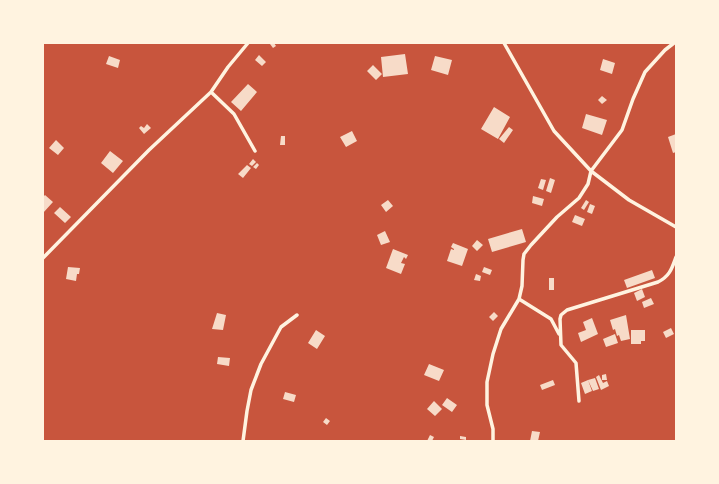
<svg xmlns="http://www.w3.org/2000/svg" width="719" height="484" font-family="Roboto,sans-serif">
  <rect width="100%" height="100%" fill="#c8553d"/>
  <path fill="#f7dbc8" d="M 271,43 L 274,43 L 276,46 L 273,48 L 270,44 Z
    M 405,54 L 408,74 L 383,77 L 381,57 Z
    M 259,55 L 266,62 L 262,66 L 255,60 Z
    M 109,56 L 120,60 L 118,68 L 106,64 Z
    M 435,56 L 452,60 L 448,75 L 431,70 Z
    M 603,59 L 615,63 L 612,74 L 600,70 Z
    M 373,65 L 382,74 L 376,80 L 367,71 Z
    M 248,84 L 257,92 L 241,111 L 231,102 Z
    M 602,96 L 607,100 L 602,104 L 598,100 Z
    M 494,107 L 510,117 L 498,139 L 481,129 Z
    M 586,114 L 607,120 L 602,135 L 582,128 Z
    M 147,124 L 151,128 L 144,134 L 139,128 L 141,126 L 144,128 Z
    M 509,127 L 513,130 L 504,143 L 499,139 Z
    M 352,131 L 357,141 L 346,147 L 340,137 Z
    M 676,134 L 676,152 L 673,153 L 668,137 Z
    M 281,136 L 285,136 L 285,145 L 280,145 Z
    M 56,140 L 64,148 L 58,155 L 49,148 Z
    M 110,151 L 123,161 L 113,173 L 101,163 Z
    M 253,159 L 256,162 L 252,166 L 249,164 Z
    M 257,163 L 259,165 L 256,169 L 253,167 Z
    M 247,165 L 251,168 L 243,178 L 238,174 Z
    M 550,178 L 555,180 L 551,193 L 546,191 Z
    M 541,179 L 546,180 L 543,190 L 538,188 Z
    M 45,195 L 53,202 L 43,213 L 43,197 Z
    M 533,196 L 544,199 L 542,206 L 532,203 Z
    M 388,200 L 393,206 L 386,212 L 381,205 Z
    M 586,200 L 589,202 L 584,210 L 581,208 Z
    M 590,204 L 595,206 L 592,214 L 587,212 Z
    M 60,207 L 71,217 L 65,223 L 54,213 Z
    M 575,215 L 585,219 L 582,226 L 572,222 Z
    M 522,229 L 526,242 L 492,252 L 488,239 Z
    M 385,231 L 390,242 L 381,245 L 377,235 Z
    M 477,240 L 483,245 L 477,251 L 472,246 Z
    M 453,243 L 468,249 L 462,266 L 447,261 L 451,249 L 454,250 L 454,249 L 451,247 Z
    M 393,249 L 408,255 L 406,259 L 404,257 L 401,263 L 405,264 L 401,274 L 386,268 Z
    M 68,267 L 80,268 L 79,274 L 77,274 L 76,281 L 66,279 Z
    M 484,267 L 492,270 L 490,275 L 482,272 Z
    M 652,270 L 655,278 L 627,288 L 624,280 Z
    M 476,274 L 481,276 L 480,281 L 474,280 Z
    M 549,278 L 554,278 L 554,290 L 549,290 Z
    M 642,289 L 645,297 L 637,301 L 634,293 Z
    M 651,298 L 654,304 L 644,308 L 642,302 Z
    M 494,312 L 498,316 L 493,321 L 489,317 Z
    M 217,313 L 226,315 L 223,330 L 212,329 Z
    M 626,315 L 630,339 L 621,341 L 619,335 L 617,336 L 615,329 L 613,330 L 610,320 Z
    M 592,318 L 598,334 L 581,342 L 578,333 L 586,330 L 583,322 Z
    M 671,328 L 674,334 L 666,338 L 663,332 Z
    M 316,330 L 325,336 L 317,349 L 308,343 Z
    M 631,330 L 645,330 L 645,341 L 641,341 L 641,344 L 631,344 Z
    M 615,334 L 618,343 L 606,347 L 603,339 Z
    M 218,357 L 230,358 L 229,366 L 217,364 Z
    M 429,364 L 444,370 L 439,381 L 424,375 Z
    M 606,374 L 607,380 L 602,380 L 602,375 Z
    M 599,375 L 603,383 L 607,381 L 609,386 L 601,390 L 596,377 Z
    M 595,378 L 599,389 L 593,391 L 588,380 Z
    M 553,380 L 555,385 L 542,390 L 540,385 Z
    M 588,380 L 592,391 L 585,394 L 581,383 Z
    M 285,392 L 296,395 L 294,402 L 283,399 Z
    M 447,398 L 457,405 L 452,412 L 442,405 Z
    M 434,401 L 442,409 L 435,416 L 427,409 Z
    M 326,418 L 330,421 L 327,425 L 323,422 Z
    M 532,431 L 540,432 L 538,441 L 530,441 Z
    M 430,435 L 434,437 L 432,441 L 427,441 Z
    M 460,436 L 466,437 L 466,440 L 460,439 Z"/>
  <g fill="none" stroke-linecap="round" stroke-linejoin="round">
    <path stroke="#fff3e0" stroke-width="3.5" d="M 504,43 L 554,131 L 591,171 L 629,200 L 676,227
      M 211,92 L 234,114 L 255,151
      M 43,258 L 149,150 L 211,92 L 228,67 L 248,43
      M 519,299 L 551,319 L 559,334
      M 579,401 L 576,363 L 561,345 L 560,319 L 561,315 L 567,310 L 658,282 C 670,276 672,268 676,257
      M 243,441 L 247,411 L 251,390 L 261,364 L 281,327 L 297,315
      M 493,441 L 493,429 L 487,405 L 487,382 L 493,354 L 501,329 L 519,299 L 522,286 L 523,260 L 524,254 L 531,245 L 557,217 L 579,198 L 588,184 L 591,171 L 622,130 L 633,99 L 645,72 L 665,50 L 674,43"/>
  </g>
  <rect width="719" height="484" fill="none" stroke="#fff3e0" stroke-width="88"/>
</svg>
